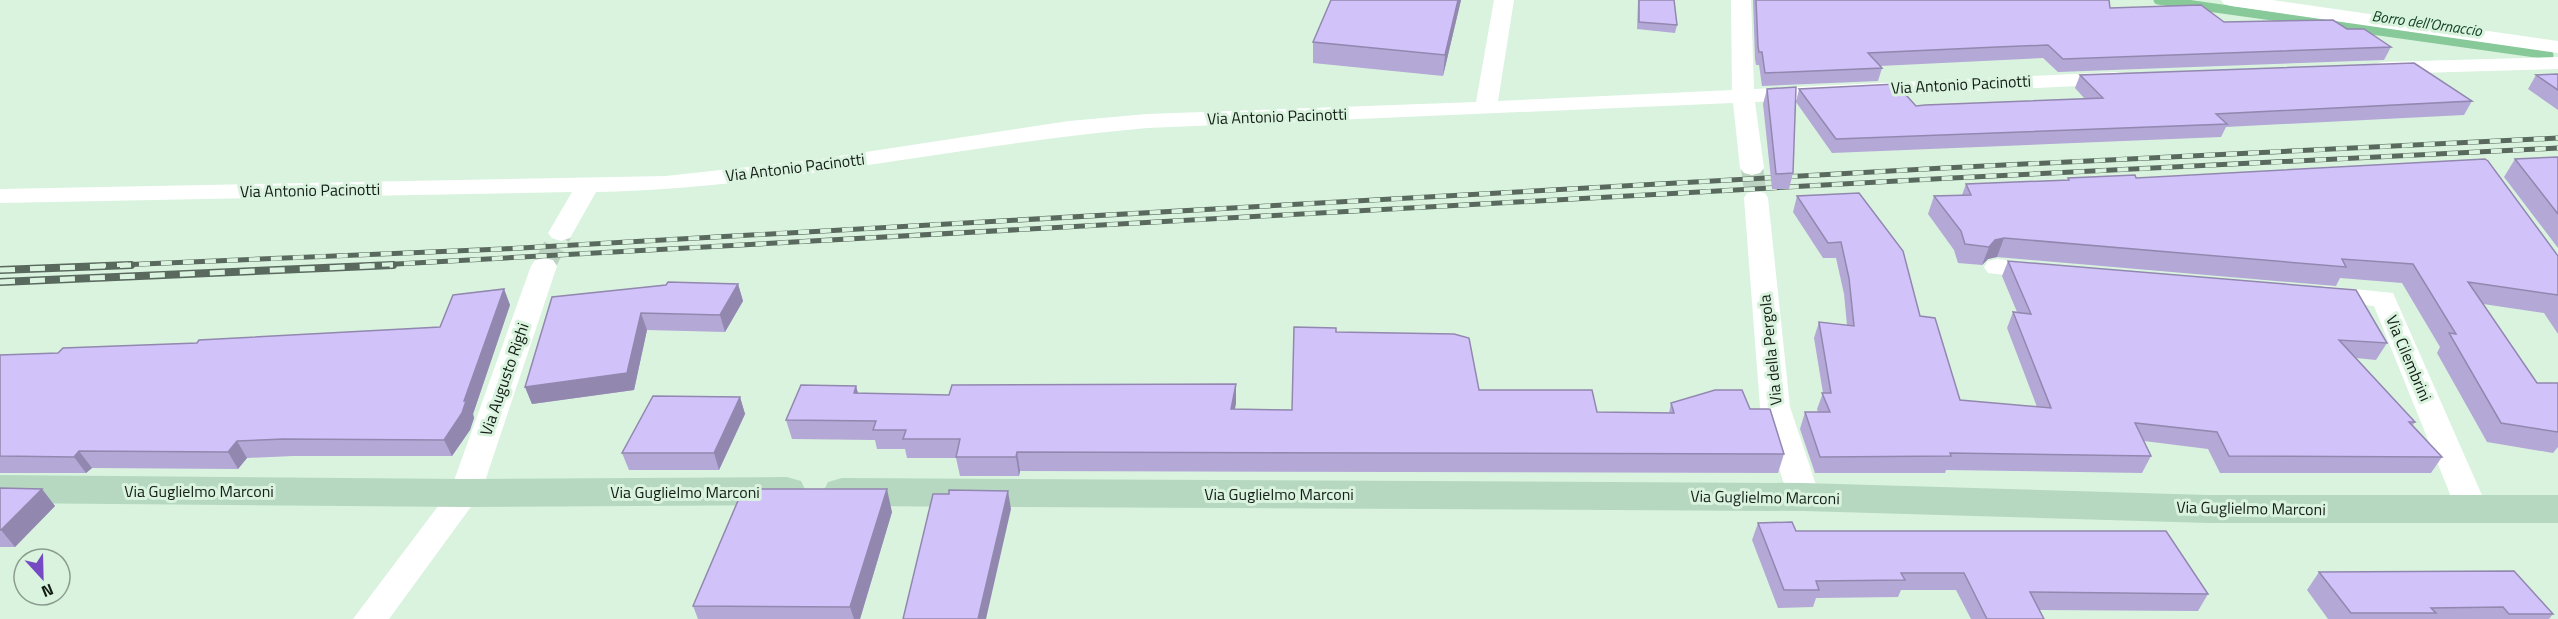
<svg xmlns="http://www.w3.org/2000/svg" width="2558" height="619" font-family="'Titillium Web',sans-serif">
  <rect width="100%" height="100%" fill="#daf3df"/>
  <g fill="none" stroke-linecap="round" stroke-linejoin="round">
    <path stroke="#87c998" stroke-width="9" d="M 2158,0 L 2549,55"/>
    <path stroke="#bcd3c1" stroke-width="22" stroke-dasharray="22 11" stroke-linecap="butt" d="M 1752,168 L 1756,198
      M 544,266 L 561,233"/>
    <path fill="#fff" fill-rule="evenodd" d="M 1494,0 L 1514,0 L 1498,101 L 1732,90 L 1731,0 L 1751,0 L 1754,89 L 2116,72 L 2124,73 L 2127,78 L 2124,83 L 2116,84 L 1755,102 L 1764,168 L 1760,173 L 1752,175 L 1744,173 L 1740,168 L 1733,103 L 1147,128 C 963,144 781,188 596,192 L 570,238 L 561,241 L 552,238 L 548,233 L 572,192 L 0,203 L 0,189 L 666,176 L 820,159 L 1069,121 L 1147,114 L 1476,102 Z
      M 2221,0 L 2272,0 L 2558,41 L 2558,53 L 2231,6 L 2224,4 Z
      M 2558,57 L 2558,69 L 2382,74 L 2375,72 L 2371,68 L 2375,64 L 2382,62 Z
      M 1756,191 L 1765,193 L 1768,198 L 1790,407 L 1820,497 L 1815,505 L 1804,508 L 1793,505 L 1788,497 L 1760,407 L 1744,198 L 1747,193 Z
      M 544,258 L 553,260 L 557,266 L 481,493 L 389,619 L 353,619 L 451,489 L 531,266 L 535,260 Z
      M 1997,259 L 2050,265 L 2054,271 L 2050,277 L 2041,279 L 1988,273 L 1984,267 L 1988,261 Z
      M 2324,286 L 2393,293 L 2488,509 L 2483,517 L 2472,521 L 2461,517 L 2456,509 L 2374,306 L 2315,300 L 2311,294 L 2315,288 Z"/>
    <path fill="#b6d8c0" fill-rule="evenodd" d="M 0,475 L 465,479 L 787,477 L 801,481 L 806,491 L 801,501 L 787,505 L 465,507 L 0,503 Z
      M 842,478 L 1804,483 L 2208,495 L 2558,495 L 2558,523 L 2208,523 L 1804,511 L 842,506 L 828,502 L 823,492 L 828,482 Z"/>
    <defs>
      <path id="rail-far1" d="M 95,266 L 502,249 L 1944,168 L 2558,138
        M 360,266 L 1952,178 L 2558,148"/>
      <path id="rail" d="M 0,270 L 131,265
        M 0,282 L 393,265"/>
    </defs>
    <use href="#rail-far1" stroke="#5a695e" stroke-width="5"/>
    <use href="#rail" stroke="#5a695e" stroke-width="8"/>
    <use href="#rail-far1" stroke="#daf3df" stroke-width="4" stroke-dasharray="11" stroke-linecap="butt"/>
    <use href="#rail" stroke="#daf3df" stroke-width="5" stroke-dasharray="15" stroke-linecap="butt"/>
  </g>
  <path fill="#b4a8d7" d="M 1461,0 L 1443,76 L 1313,63 L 1313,42 Z
    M 1638,0 L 1674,0 L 1677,25 L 1675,33 L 1637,29 Z
    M 1753,0 L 2109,0 L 2110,8 L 2224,22 L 2347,29 L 2391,47 L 2384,60 L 2058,72 L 2043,58 L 1880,66 L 1882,68 L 1878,81 L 1762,86 L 1759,65 L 1756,65 L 1755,59 Z
    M 2558,74 L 2558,110 L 2528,89 L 2536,75 Z
    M 2080,75 L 2472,101 L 2464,115 L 2226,127 L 2221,137 L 1832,153 L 1796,102 L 1799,89 L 1916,106 L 2085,99 L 2075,88 Z
    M 1767,89 L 1793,173 L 1789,189 L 1772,189 L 1763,104 Z
    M 2558,157 L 2558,248 L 2504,177 L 2515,159 Z
    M 2068,178 L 2136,178 L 2558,256 L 2558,334 L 2544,313 L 2483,304 L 2537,383 L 2558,383 L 2558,447 L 2553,453 L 2487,442 L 2437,353 L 2440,347 L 2402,283 L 2340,278 L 2336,286 L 1997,257 L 1988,259 L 1982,265 L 1958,263 L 1954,250 L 1928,214 L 1934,196 L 1962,195 L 1966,184 L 2067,180 Z
    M 1797,196 L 1920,316 L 1960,400 L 2037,407 L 2007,328 L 2013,312 L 2017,312 L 2002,276 L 2008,261 L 2387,343 L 2376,360 L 2356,358 L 2415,422 L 2413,425 L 2442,457 L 2431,473 L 2220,473 L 2208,449 L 2144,441 L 2151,456 L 2142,473 L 1946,470 L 1945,473 L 1815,473 L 1800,429 L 1805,412 L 1818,412 L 1817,409 L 1823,393 L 1814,338 L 1819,322 L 1847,325 L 1844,294 L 1836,258 L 1823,258 L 1793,212 Z
    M 738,284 L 743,301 L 725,332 L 647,330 L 634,390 L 532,404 L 525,387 L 552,297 Z
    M 504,289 L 510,305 L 473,414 L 474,418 L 470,430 L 452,456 L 293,456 L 247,458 L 238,469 L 92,468 L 86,473 L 0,473 L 0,355 L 58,353 L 197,343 L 440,327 Z
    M 1336,332 L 1479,390 L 1597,412 L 1669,413 L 1671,403 L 1750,409 L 1784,454 L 1778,473 L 1020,471 L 1019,476 L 960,476 L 956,458 L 907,458 L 905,449 L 877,449 L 875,440 L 792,439 L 786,420 L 856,386 L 858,393 L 949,395 L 1236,384 L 1236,403 L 1235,409 L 1292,410 Z
    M 740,397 L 745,414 L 719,470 L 629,470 L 622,453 Z
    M 0,488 L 42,489 L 55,506 L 15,547 L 0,547 Z
    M 892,512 L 860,619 L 698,619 L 693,606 Z
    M 1758,523 L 1796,531 L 2208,594 L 2198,611 L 2039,610 L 2044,619 L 1971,619 L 1956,590 L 1901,590 L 1898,597 L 1816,598 L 1813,607 L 1778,608 L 1752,540 Z
    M 2319,572 L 2553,614 L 2549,619 L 2328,619 L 2307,590 Z"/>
  <path fill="#9288af" d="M 1458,0 L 1461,0 L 1443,76 L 1445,55 Z
    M 2004,238 L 1997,257 L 1988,259 L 1982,265 L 1989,247 L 1995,240 Z
    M 738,284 L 743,301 L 725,332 L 720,315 Z
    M 504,289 L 510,305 L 473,414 L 474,418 L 470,430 L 452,456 L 444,440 L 464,401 Z
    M 641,313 L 647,330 L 634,390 L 532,404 L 525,387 Z
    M 1236,384 L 1236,403 L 1231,428 L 1231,409 Z
    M 856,386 L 861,405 L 854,393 Z
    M 740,397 L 745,414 L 719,470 L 714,453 Z
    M 237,441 L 247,458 L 238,469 L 228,452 Z
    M 79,451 L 92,468 L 86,473 L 74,457 Z
    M 1017,452 L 1020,471 L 1019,476 L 1016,457 Z
    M 42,489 L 55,506 L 15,547 L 1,530 Z
    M 887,489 L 892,512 L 860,619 L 854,619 L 850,607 Z
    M 1008,491 L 1011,509 L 986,619 L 978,619 Z"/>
  <path fill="#d1c3fa" stroke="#9288af" stroke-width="1.5" d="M 1331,0 L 1458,0 L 1445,55 L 1313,42 Z
    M 1639,0 L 1674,0 L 1677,25 L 1639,22 Z
    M 1756,0 L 2109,0 L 2110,8 L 2201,5 L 2224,22 L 2333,20 L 2347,29 L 2364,29 L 2391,47 L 2063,59 L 2048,45 L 1997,47 L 1868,53 L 1882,68 L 1765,73 L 1762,52 L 1759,52 L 1758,46 Z
    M 2414,63 L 2472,101 L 2216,114 L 2227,124 L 1836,139 L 1799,89 L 1896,84 L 1916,106 L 1925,105 L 2103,98 L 2080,75 Z
    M 2558,74 L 2558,90 L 2536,75 Z
    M 1796,87 L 1793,173 L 1776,174 L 1767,89 Z
    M 2558,157 L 2558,214 L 2515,159 Z
    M 2485,159 L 2488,161 L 2558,256 L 2558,295 L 2468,282 L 2537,383 L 2558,383 L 2558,432 L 2501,423 L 2449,333 L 2456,334 L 2413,264 L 2342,259 L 2346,267 L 2004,238 L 1995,240 L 1989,247 L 1965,244 L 1961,231 L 1934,196 L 1971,195 L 1966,184 L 2069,180 L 2068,178 L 2135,175 L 2136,178 Z
    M 1859,193 L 1903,251 L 1920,316 L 1935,318 L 1960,400 L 2051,408 L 2013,312 L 2031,314 L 2008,261 L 2356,290 L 2387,343 L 2339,340 L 2415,422 L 2409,422 L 2442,457 L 2229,456 L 2217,432 L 2135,423 L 2151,456 L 1950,453 L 1951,456 L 1820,457 L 1805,412 L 1830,412 L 1822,393 L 1831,393 L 1819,322 L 1854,326 L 1849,278 L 1841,242 L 1828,243 L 1797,196 Z
    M 668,282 L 738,284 L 720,315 L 641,313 L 627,373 L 525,387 L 552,297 L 666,285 Z
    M 504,289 L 464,401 L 466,401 L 462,413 L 444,440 L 283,439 L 237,441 L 228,452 L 79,451 L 74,457 L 0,456 L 0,355 L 58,353 L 63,348 L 197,343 L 199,340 L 440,327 L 453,295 Z
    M 1294,327 L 1336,328 L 1336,332 L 1454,334 L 1469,338 L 1479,390 L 1592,390 L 1597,412 L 1674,413 L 1671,403 L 1715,390 L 1742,390 L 1750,409 L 1770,409 L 1784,454 L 1017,452 L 1016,457 L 956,457 L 960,439 L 903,439 L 906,430 L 873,430 L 876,421 L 786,420 L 801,385 L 856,386 L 854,393 L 949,395 L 952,385 L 1236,384 L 1231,409 L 1292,410 Z
    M 653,396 L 740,397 L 714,453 L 622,453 Z
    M 0,488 L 42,489 L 1,530 L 0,530 Z
    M 743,489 L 887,489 L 850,607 L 693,606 Z
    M 949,490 L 1008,491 L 978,619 L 903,619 L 933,494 L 949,494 Z
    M 1792,522 L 1796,531 L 2166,531 L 2208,594 L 2030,592 L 2044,619 L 1987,619 L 1964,573 L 1901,573 L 1905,580 L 1816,581 L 1819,590 L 1784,590 L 1758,523 Z
    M 2514,571 L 2553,614 L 2509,614 L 2503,607 L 2431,608 L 2436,613 L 2351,613 L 2319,572 Z"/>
  <g text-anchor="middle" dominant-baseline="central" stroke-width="6" stroke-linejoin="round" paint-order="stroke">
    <g font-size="15" font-style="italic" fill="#0f4121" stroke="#daf3df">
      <text transform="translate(2427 23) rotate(8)">Borro dell'Ornaccio</text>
    </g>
    <g font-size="16" fill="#141d16" stroke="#daf3df">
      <text transform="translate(1961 84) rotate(-3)">Via Antonio Pacinotti</text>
      <text transform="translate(1277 116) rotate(-2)">Via Antonio Pacinotti</text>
      <text transform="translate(795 167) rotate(-7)">Via Antonio Pacinotti</text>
      <text transform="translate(310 190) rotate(-1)">Via Antonio Pacinotti</text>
      <text transform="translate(1770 350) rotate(-96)">Via della Pergola</text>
      <text transform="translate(2409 358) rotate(67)">Via Cilembrini</text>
      <text transform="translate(504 379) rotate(-71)">Via Augusto Righi</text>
      <text x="199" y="491">Via Guglielmo Marconi</text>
      <text x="685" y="492">Via Guglielmo Marconi</text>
      <text x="1279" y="494">Via Guglielmo Marconi</text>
      <text transform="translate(1765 497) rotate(1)">Via Guglielmo Marconi</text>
      <text transform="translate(2251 508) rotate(1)">Via Guglielmo Marconi</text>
    </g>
  </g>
  <g transform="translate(42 577) rotate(158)"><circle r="28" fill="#daf3df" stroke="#8b9d8f" stroke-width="1.5"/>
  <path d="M0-4.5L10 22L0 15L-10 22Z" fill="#754ac3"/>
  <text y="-9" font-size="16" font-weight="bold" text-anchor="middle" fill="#141d16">N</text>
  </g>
</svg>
